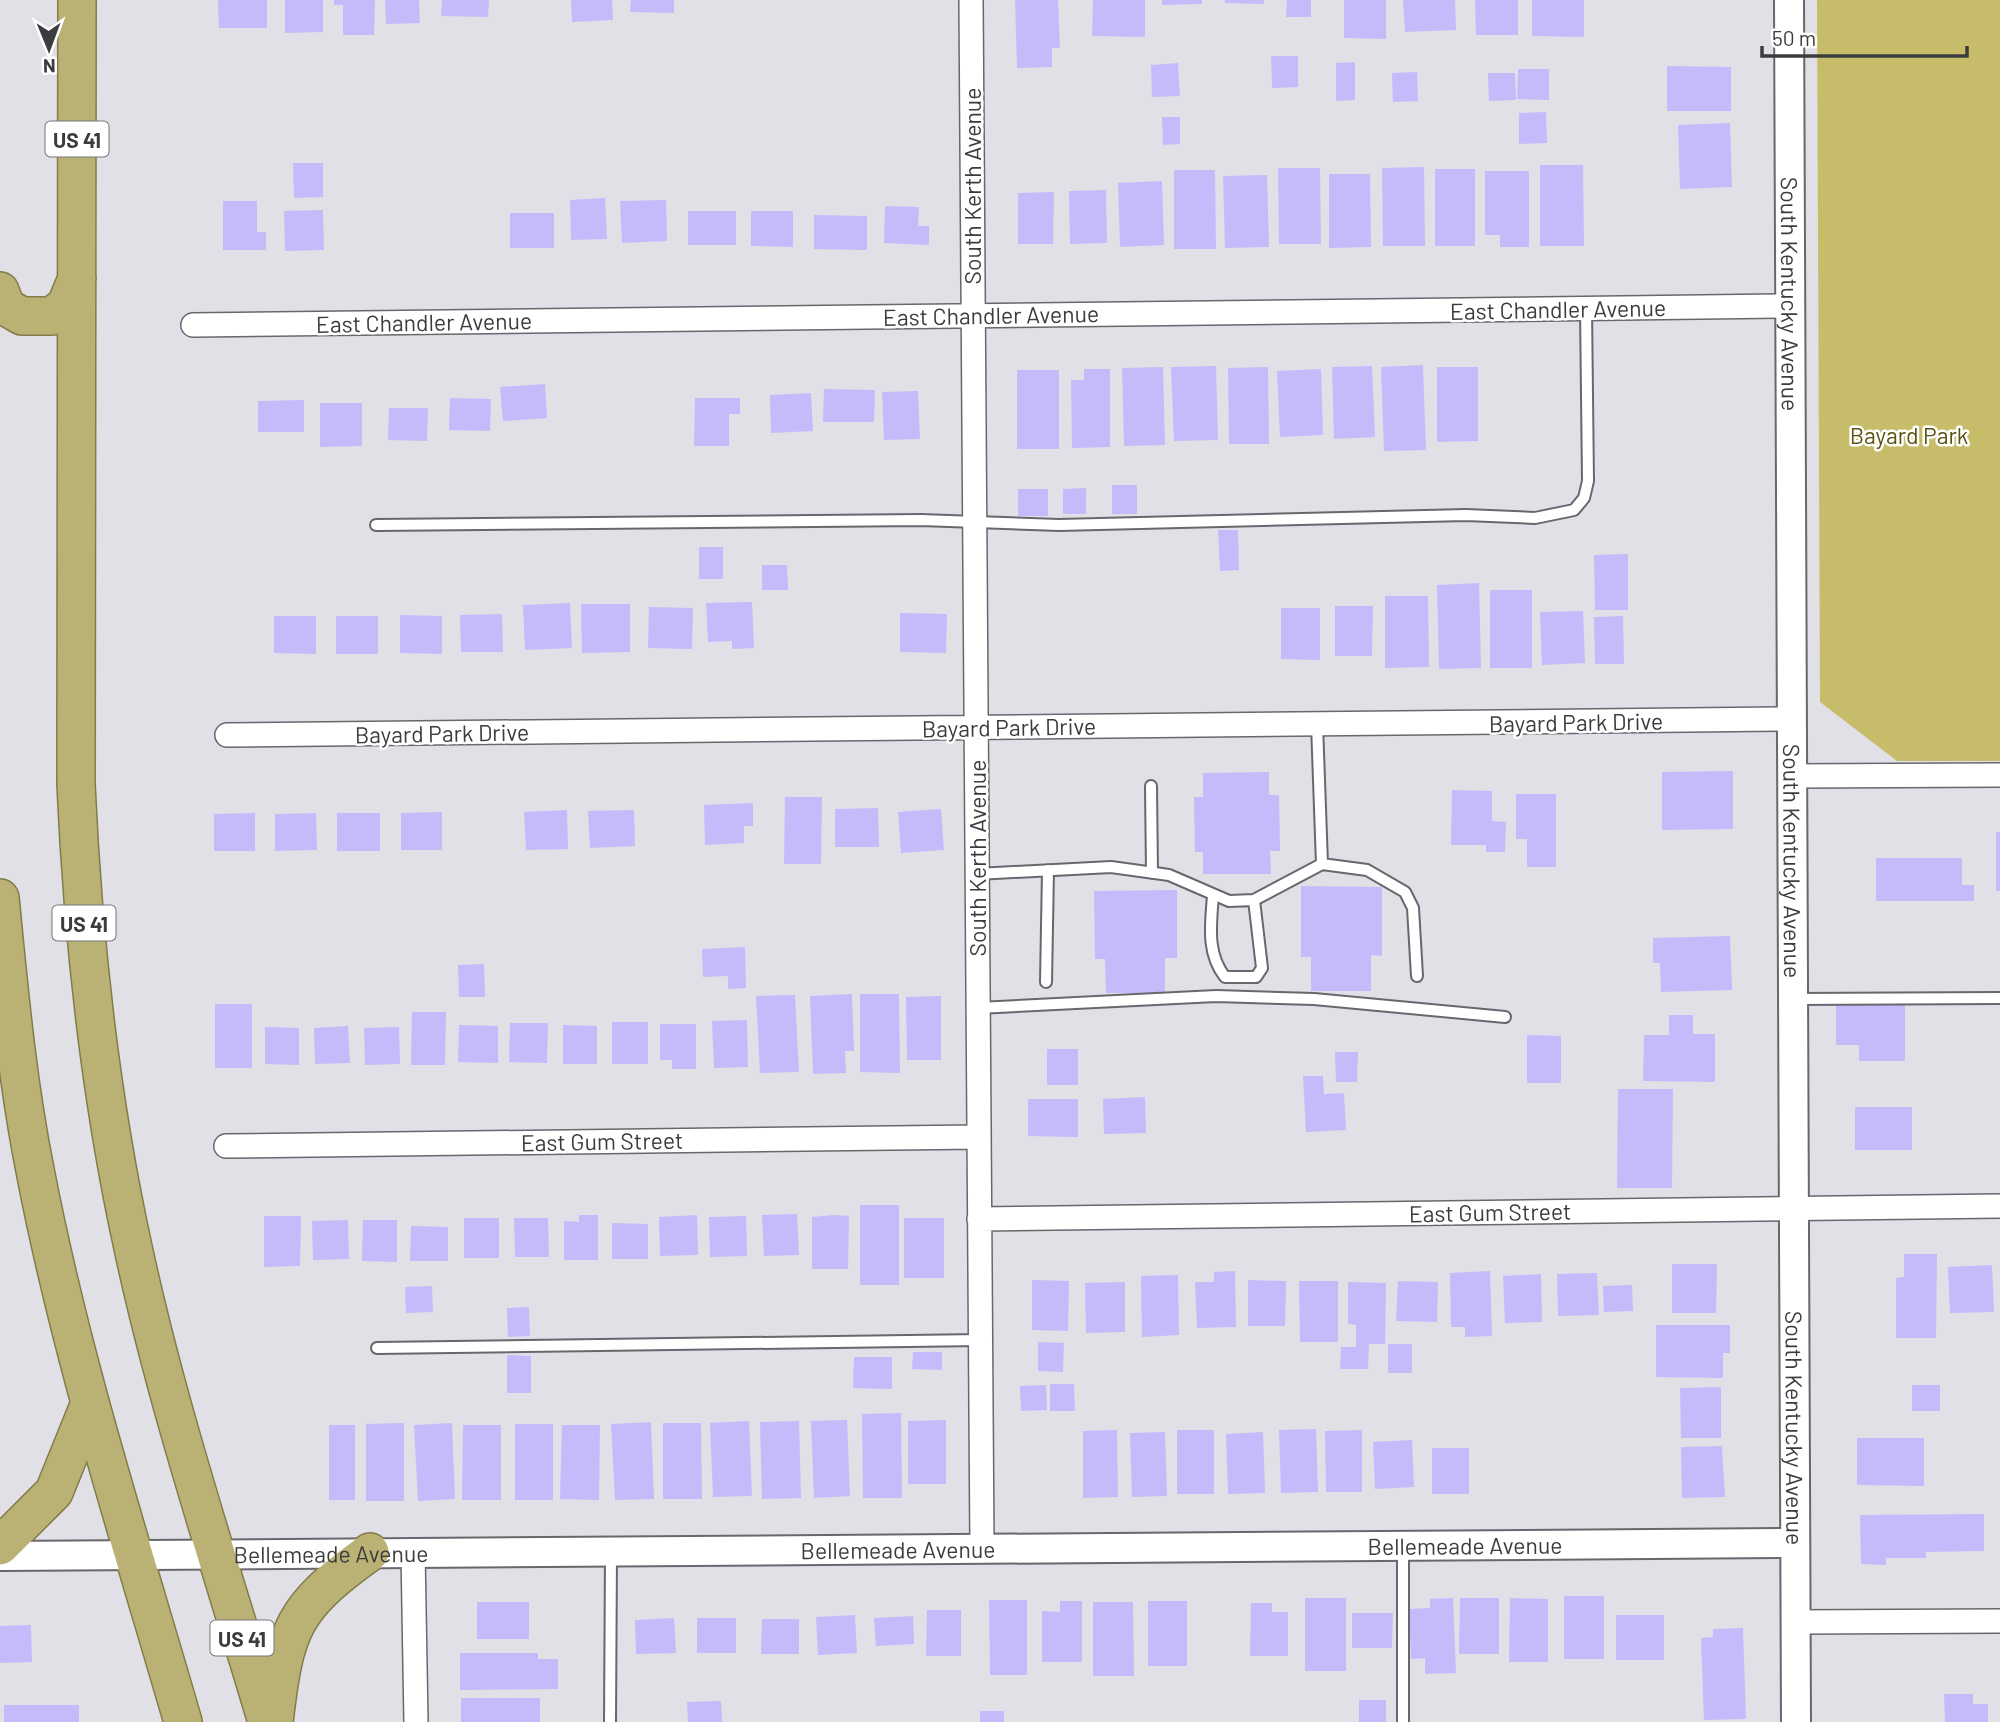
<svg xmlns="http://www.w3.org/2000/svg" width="2000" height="1722" font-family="Barlow,sans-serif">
  <rect width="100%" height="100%" fill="#e1e0e7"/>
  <path fill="#c7bc6a" d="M 1817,0 L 2000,0 L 2000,761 L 1897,761 L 1820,702 Z"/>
  <path fill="#c4bbfa" d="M 218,0 L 267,0 L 267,28 L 219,28 Z
    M 285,0 L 323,0 L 323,32 L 285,33 Z
    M 334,0 L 375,0 L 374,35 L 343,35 L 343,5 L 334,5 Z
    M 385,0 L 419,0 L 420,23 L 386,24 Z
    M 442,0 L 489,0 L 488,17 L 441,16 Z
    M 571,0 L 612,0 L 613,20 L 572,22 Z
    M 631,0 L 674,0 L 674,13 L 630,12 Z
    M 1015,0 L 1058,0 L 1060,48 L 1052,48 L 1052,67 L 1017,68 Z
    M 1093,0 L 1145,0 L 1145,37 L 1092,36 Z
    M 1162,0 L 1202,0 L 1202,4 L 1162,5 Z
    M 1225,0 L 1264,0 L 1264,4 L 1225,3 Z
    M 1287,0 L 1311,0 L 1311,17 L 1286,17 Z
    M 1344,0 L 1386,0 L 1386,39 L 1344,38 Z
    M 1403,0 L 1455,0 L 1456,30 L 1405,32 Z
    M 1475,0 L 1518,0 L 1518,35 L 1476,35 Z
    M 1532,0 L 1584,0 L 1584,37 L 1532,36 Z
    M 1271,56 L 1298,56 L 1298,87 L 1272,88 Z
    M 1355,62 L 1355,100 L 1336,101 L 1336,63 Z
    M 1178,63 L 1180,96 L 1152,97 L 1151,65 Z
    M 1667,66 L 1731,67 L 1731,111 L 1667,111 Z
    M 1518,69 L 1549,69 L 1549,100 L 1517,99 Z
    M 1417,72 L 1418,101 L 1393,102 L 1392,73 Z
    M 1488,73 L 1515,73 L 1516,100 L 1489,101 Z
    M 1546,112 L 1547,143 L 1519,144 L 1519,113 Z
    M 1162,117 L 1180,117 L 1180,144 L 1163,145 Z
    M 1730,123 L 1732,187 L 1680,189 L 1678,125 Z
    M 293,163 L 323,163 L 323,197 L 294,198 Z
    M 1540,165 L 1583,165 L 1584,246 L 1540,246 Z
    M 1424,167 L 1425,246 L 1383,246 L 1382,168 Z
    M 1278,168 L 1320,168 L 1321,244 L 1279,244 Z
    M 1435,169 L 1475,169 L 1475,246 L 1435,246 Z
    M 1174,170 L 1215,170 L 1216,249 L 1174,249 Z
    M 1485,171 L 1529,171 L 1529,247 L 1500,247 L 1500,235 L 1485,235 Z
    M 1329,174 L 1370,174 L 1371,247 L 1329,248 Z
    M 1267,175 L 1269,247 L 1225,248 L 1223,176 Z
    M 1162,181 L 1164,245 L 1120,247 L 1118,183 Z
    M 1106,190 L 1107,243 L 1070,244 L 1069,191 Z
    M 1054,192 L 1053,244 L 1018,244 L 1018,193 Z
    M 605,198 L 607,239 L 571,240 L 570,200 Z
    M 666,200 L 667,241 L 622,243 L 620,201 Z
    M 223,201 L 257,201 L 257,232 L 266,232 L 266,250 L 223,250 Z
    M 885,206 L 919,207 L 918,226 L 929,226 L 929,245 L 884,243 Z
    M 323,210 L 324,250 L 285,251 L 284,211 Z
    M 688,211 L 736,211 L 736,245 L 688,245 Z
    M 751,211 L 793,211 L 793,247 L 751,246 Z
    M 510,213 L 554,213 L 554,248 L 510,248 Z
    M 814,215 L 867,216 L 867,250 L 814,249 Z
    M 1423,365 L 1426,450 L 1384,451 L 1381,367 Z
    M 1216,366 L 1218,440 L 1174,441 L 1171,367 Z
    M 1372,366 L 1375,437 L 1334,439 L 1332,367 Z
    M 1163,367 L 1165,445 L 1124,446 L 1122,368 Z
    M 1268,367 L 1269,444 L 1229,444 L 1228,368 Z
    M 1437,367 L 1478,367 L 1478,441 L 1437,442 Z
    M 1084,369 L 1110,369 L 1110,447 L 1072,448 L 1071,380 L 1084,380 Z
    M 1321,369 L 1323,435 L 1280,437 L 1277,371 Z
    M 1017,370 L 1059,370 L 1059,449 L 1017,449 Z
    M 545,384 L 547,418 L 503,421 L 500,387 Z
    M 824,389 L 875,390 L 874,422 L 823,422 Z
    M 918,391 L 920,439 L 884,440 L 882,392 Z
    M 811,393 L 813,431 L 771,433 L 770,395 Z
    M 450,398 L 491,399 L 490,431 L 449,430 Z
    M 695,398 L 740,398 L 740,414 L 729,414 L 729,446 L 694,446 Z
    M 304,400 L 304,432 L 258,432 L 258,401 Z
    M 320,403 L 362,403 L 362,446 L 320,447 Z
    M 389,408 L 428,408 L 427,441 L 388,440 Z
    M 1112,485 L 1137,485 L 1137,514 L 1112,514 Z
    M 1086,488 L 1086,514 L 1063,514 L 1063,489 Z
    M 1018,489 L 1048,489 L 1048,516 L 1018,516 Z
    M 1218,530 L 1238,530 L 1239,570 L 1220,571 Z
    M 699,547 L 723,547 L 723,579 L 699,579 Z
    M 1628,554 L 1628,610 L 1595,610 L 1594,555 Z
    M 762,565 L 787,565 L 788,590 L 762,590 Z
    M 1479,583 L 1481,668 L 1439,669 L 1437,585 Z
    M 1490,590 L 1532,590 L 1532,668 L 1490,668 Z
    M 1385,596 L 1428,596 L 1429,667 L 1385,668 Z
    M 752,602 L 754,648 L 732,649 L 732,641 L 708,642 L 706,603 Z
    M 570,603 L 572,648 L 525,650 L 523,605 Z
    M 581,604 L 630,604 L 630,652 L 582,653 Z
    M 1335,606 L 1373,606 L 1372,656 L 1335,656 Z
    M 649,607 L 693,608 L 692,649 L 648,648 Z
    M 1281,608 L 1320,608 L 1320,660 L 1281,659 Z
    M 1583,611 L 1585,663 L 1542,665 L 1540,612 Z
    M 900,613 L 947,614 L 946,653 L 900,652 Z
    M 502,614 L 503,652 L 461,652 L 460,615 Z
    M 400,615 L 442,616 L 442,654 L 400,653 Z
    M 274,616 L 316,616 L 316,654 L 274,653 Z
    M 336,616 L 378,616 L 378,654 L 336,654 Z
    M 1623,616 L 1624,664 L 1595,664 L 1594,617 Z
    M 1733,771 L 1733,829 L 1662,830 L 1662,772 Z
    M 1269,772 L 1269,795 L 1279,795 L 1280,851 L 1270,851 L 1271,874 L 1203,874 L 1203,852 L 1195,852 L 1194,797 L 1203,797 L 1203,773 Z
    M 1452,790 L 1492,791 L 1492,821 L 1506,822 L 1505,852 L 1486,852 L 1486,845 L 1451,845 Z
    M 1516,794 L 1556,794 L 1556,867 L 1527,867 L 1527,839 L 1516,839 Z
    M 785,797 L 822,797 L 821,864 L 784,864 Z
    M 753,803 L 753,826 L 744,826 L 744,843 L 705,845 L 704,805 Z
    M 878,808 L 879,847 L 835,847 L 835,809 Z
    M 941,809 L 944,850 L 901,853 L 898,812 Z
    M 567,810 L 568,849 L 526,850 L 524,812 Z
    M 634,810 L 635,846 L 590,848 L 588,811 Z
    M 442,812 L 442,850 L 401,850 L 401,813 Z
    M 255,813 L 255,851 L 214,851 L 214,814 Z
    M 316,813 L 317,850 L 275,851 L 275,814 Z
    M 337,813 L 380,813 L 380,851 L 337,851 Z
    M 1996,832 L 2000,832 L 2000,891 L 1996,891 Z
    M 1876,858 L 1962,858 L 1962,885 L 1974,885 L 1974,901 L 1876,901 Z
    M 1301,886 L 1382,887 L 1382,956 L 1371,955 L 1371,991 L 1311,991 L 1311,957 L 1301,957 Z
    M 1177,890 L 1177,958 L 1165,958 L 1165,993 L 1106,993 L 1105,959 L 1095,959 L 1094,891 Z
    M 1730,936 L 1732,990 L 1661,992 L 1660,963 L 1653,963 L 1653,938 Z
    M 745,947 L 746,988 L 728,989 L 728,976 L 703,977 L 702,949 Z
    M 484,964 L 485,997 L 459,997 L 458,965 Z
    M 852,994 L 854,1051 L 845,1051 L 846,1073 L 813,1074 L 810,996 Z
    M 860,994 L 899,994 L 900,1073 L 860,1072 Z
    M 795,995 L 799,1072 L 760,1073 L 756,996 Z
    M 941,996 L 941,1060 L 907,1060 L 906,997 Z
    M 215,1004 L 252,1004 L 252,1068 L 215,1068 Z
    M 1836,1005 L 1905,1005 L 1905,1061 L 1859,1061 L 1859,1045 L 1836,1045 Z
    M 412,1012 L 446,1012 L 445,1065 L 411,1065 Z
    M 1669,1015 L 1693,1015 L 1693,1034 L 1715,1034 L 1715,1082 L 1643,1081 L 1644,1035 L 1669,1035 Z
    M 747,1020 L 748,1067 L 714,1068 L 712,1021 Z
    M 612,1022 L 648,1022 L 648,1064 L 612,1064 Z
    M 510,1023 L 548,1023 L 547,1063 L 509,1062 Z
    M 660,1024 L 696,1024 L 696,1069 L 672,1069 L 672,1060 L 660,1060 Z
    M 459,1025 L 498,1026 L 498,1063 L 458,1062 Z
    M 563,1025 L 597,1026 L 597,1064 L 563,1064 Z
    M 348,1026 L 350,1063 L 315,1064 L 314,1028 Z
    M 265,1027 L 299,1028 L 299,1065 L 265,1064 Z
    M 399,1027 L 400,1064 L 365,1065 L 364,1028 Z
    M 1527,1035 L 1561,1036 L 1561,1083 L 1527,1083 Z
    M 1047,1049 L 1078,1049 L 1078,1085 L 1047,1085 Z
    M 1335,1052 L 1358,1052 L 1357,1082 L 1336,1082 Z
    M 1303,1076 L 1323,1076 L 1324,1094 L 1344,1093 L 1346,1130 L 1306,1132 Z
    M 1618,1089 L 1673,1089 L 1672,1188 L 1617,1188 Z
    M 1145,1097 L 1146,1133 L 1104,1134 L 1103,1099 Z
    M 1028,1099 L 1078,1099 L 1078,1137 L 1028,1136 Z
    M 1855,1107 L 1912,1107 L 1912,1150 L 1855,1150 Z
    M 860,1205 L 899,1205 L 899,1285 L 860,1285 Z
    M 797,1214 L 799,1255 L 764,1256 L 762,1215 Z
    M 579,1215 L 598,1215 L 598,1260 L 564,1260 L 564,1221 L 579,1222 Z
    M 697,1215 L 698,1255 L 660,1256 L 659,1217 Z
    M 833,1215 L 849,1216 L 848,1269 L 812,1269 L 812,1217 Z
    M 264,1216 L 301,1216 L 300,1266 L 264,1267 Z
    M 746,1216 L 747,1256 L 710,1257 L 709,1217 Z
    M 464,1218 L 499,1218 L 499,1258 L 464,1258 Z
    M 514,1218 L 548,1218 L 549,1257 L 515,1257 Z
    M 904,1218 L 944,1218 L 944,1278 L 904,1278 Z
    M 348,1220 L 349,1259 L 313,1260 L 312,1221 Z
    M 363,1220 L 397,1220 L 397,1262 L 362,1261 Z
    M 612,1223 L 648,1224 L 648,1259 L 612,1259 Z
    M 411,1226 L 448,1227 L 448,1261 L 410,1261 Z
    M 1904,1254 L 1937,1254 L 1936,1338 L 1896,1338 L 1896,1278 L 1904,1277 Z
    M 1672,1264 L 1717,1264 L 1716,1313 L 1672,1313 Z
    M 1992,1265 L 1994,1312 L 1950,1313 L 1948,1267 Z
    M 1235,1271 L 1236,1327 L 1197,1328 L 1195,1282 L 1214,1282 L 1214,1272 Z
    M 1490,1271 L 1492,1336 L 1465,1337 L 1465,1327 L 1451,1327 L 1450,1273 Z
    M 1597,1273 L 1599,1315 L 1558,1316 L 1557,1274 Z
    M 1541,1274 L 1542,1322 L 1505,1323 L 1503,1276 Z
    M 1178,1275 L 1179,1335 L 1142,1337 L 1141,1276 Z
    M 1032,1280 L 1069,1281 L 1068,1331 L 1032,1330 Z
    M 1248,1280 L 1286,1281 L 1285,1326 L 1248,1326 Z
    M 1299,1281 L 1338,1281 L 1338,1342 L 1300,1342 Z
    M 1398,1281 L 1438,1282 L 1437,1322 L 1396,1321 Z
    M 1125,1282 L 1125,1332 L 1086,1333 L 1085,1283 Z
    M 1348,1282 L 1386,1283 L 1385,1344 L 1369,1344 L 1368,1369 L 1340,1369 L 1341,1347 L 1356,1347 L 1356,1325 L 1348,1324 Z
    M 1632,1285 L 1633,1311 L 1604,1312 L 1603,1286 Z
    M 432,1286 L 433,1312 L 406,1313 L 405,1287 Z
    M 529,1307 L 530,1336 L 508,1337 L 507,1308 Z
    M 1656,1325 L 1730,1325 L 1730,1353 L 1723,1353 L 1723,1378 L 1656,1377 Z
    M 1038,1342 L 1064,1343 L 1063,1372 L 1038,1371 Z
    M 1388,1344 L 1412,1344 L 1412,1373 L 1388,1373 Z
    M 913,1352 L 942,1352 L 942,1370 L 912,1369 Z
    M 507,1355 L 531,1356 L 531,1393 L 507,1393 Z
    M 854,1357 L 892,1357 L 892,1389 L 853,1388 Z
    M 1050,1384 L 1074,1384 L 1075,1411 L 1050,1411 Z
    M 1046,1385 L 1047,1410 L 1021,1411 L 1020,1386 Z
    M 1912,1385 L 1940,1385 L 1940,1411 L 1912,1411 Z
    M 1721,1387 L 1721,1438 L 1681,1438 L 1680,1388 Z
    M 901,1413 L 902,1498 L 863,1498 L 862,1414 Z
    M 847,1420 L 850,1496 L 814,1498 L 811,1421 Z
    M 946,1420 L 946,1484 L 908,1484 L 908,1421 Z
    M 749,1421 L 752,1496 L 713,1497 L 710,1423 Z
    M 799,1421 L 801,1498 L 762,1499 L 760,1422 Z
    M 651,1422 L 654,1499 L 615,1500 L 611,1424 Z
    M 404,1423 L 404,1501 L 366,1501 L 366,1424 Z
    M 452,1423 L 455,1499 L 418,1501 L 414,1425 Z
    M 663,1423 L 701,1423 L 702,1499 L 663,1499 Z
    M 515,1424 L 553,1424 L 553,1500 L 515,1500 Z
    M 329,1425 L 355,1425 L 355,1500 L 329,1500 Z
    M 463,1425 L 501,1425 L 501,1500 L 462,1500 Z
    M 562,1425 L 600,1425 L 599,1500 L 560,1499 Z
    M 1316,1429 L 1318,1492 L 1281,1493 L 1279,1430 Z
    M 1117,1430 L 1118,1497 L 1083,1498 L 1083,1431 Z
    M 1177,1430 L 1214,1430 L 1214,1494 L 1177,1494 Z
    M 1362,1430 L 1362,1492 L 1326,1492 L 1325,1431 Z
    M 1165,1432 L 1167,1496 L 1132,1497 L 1130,1433 Z
    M 1263,1432 L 1265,1493 L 1228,1494 L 1226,1434 Z
    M 1857,1438 L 1924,1438 L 1924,1486 L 1857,1485 Z
    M 1412,1440 L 1414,1487 L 1375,1489 L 1373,1442 Z
    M 1722,1446 L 1725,1497 L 1682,1498 L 1681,1447 Z
    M 1432,1448 L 1469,1448 L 1469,1494 L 1432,1494 Z
    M 1984,1514 L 1984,1551 L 1926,1552 L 1926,1558 L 1886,1558 L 1886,1565 L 1861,1564 L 1860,1515 Z
    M 1564,1596 L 1604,1596 L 1604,1659 L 1564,1659 Z
    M 1305,1598 L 1346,1598 L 1346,1671 L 1305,1671 Z
    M 1453,1598 L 1456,1673 L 1425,1674 L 1425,1658 L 1411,1659 L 1409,1609 L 1430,1608 L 1430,1599 Z
    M 1460,1598 L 1499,1598 L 1499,1654 L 1459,1654 Z
    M 1510,1598 L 1548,1599 L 1548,1662 L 1509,1662 Z
    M 989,1600 L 1027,1600 L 1027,1675 L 990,1675 Z
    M 1060,1601 L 1082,1601 L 1082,1662 L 1042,1662 L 1042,1611 L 1060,1612 Z
    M 1148,1601 L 1187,1601 L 1187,1666 L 1148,1666 Z
    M 477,1602 L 529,1602 L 529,1639 L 477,1639 Z
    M 1093,1602 L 1133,1602 L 1134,1676 L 1093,1676 Z
    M 1251,1603 L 1272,1603 L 1272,1612 L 1288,1612 L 1288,1656 L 1250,1656 Z
    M 927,1610 L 961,1610 L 961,1656 L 926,1656 Z
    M 1352,1613 L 1393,1613 L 1392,1648 L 1352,1648 Z
    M 855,1615 L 857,1653 L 818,1655 L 816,1617 Z
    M 1616,1615 L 1664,1615 L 1664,1660 L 1616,1660 Z
    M 913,1616 L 914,1644 L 876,1646 L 874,1618 Z
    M 674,1618 L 676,1653 L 636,1654 L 635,1620 Z
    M 697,1618 L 736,1618 L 736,1653 L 697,1653 Z
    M 762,1619 L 799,1619 L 799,1654 L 761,1654 Z
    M 31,1625 L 32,1662 L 0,1663 L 0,1626 Z
    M 1743,1628 L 1746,1719 L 1704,1720 L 1701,1638 L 1713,1637 L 1713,1629 Z
    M 460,1653 L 538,1653 L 538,1659 L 558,1659 L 558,1689 L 460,1690 Z
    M 1944,1694 L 1973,1694 L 1973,1704 L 1988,1704 L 1988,1722 L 1945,1722 Z
    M 461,1698 L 540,1698 L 540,1722 L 461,1722 Z
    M 1359,1700 L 1386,1700 L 1386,1722 L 1359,1722 Z
    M 721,1701 L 722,1722 L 688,1722 L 687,1702 Z
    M 4,1705 L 79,1705 L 79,1722 L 4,1722 Z
    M 980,1711 L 1004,1711 L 1004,1722 L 980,1722 Z"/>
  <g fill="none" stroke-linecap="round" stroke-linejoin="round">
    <defs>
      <path id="service" d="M 376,525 L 921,520 L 1059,525 L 1466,515 L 1535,518 L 1574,510 L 1584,498 L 1588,481 L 1586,308
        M 1317,724 L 1322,864
        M 1151,786 L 1152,873
        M 977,874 L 1111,867 L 1169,875 L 1229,901 L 1254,900 L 1322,864 L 1367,870 L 1405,892 L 1413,908 L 1417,976
        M 1213,895 C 1211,924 1206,953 1225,977 L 1256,977 L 1262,968 L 1254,900
        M 1046,982 L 1048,870
        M 1793,999 L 2000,998
        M 978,1008 L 1216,996 L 1314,999 L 1505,1017
        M 377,1348 L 981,1340
        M 1403,1546 L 1403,1722
        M 610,1722 L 611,1553"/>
      <path id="minor" d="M 971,0 L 982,1549
        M 193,325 L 1790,306
        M 227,735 L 1792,719
        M 1792,776 L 2000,775
        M 226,1146 L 979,1137
        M 979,1219 L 2000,1206
        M 413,1552 L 416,1722
        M 1796,1622 L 2000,1621"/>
      <g id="tertiary">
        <path id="s1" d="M 1789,0 L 1796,1722"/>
        <path id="s2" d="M 0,1556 L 1794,1543"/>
      </g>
      <path id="trunk" d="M 77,0 L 76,784 C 83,942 100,1098 134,1252 C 168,1409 221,1567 267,1722
        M 0,291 L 6,307 L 22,316 L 52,316 L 66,305 L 77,278
        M 0,898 C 9,989 17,1080 35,1170 C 71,1358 130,1539 183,1722
        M 0,1546 L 54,1492 L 90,1403
        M 274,1722 C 285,1628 292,1608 370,1552"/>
    </defs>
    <use href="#service" stroke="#68676d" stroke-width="14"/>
    <use href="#minor" stroke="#68676d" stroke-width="26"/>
    <use href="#tertiary" stroke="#68676d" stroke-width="32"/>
    <use href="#trunk" stroke="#827c4b" stroke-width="40"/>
    <use href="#service" stroke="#fff" stroke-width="10"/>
    <use href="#minor" stroke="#fff" stroke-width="23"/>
    <use href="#tertiary" stroke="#fff" stroke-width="28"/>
    <use href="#trunk" stroke="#bab274" stroke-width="37"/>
  </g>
  <g text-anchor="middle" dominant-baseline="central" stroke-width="5" stroke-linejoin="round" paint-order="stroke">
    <g fill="#fff" stroke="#767678" stroke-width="2">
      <rect x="45.5" y="121.5" width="63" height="35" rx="5"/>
      <rect x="52.5" y="905.5" width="63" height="35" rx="5"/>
      <rect x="210.5" y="1620.5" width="63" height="35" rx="5"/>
    </g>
    <g font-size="21" font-weight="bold" fill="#3c3c3e">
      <text x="77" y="139">US 41</text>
      <text x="84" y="923">US 41</text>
      <text x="242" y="1638">US 41</text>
    </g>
    <g font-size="23" fill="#3c3c3e" stroke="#fff">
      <text transform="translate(972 186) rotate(-90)">South Kerth Avenue</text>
      <text stroke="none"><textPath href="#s1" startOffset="294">South Kentucky Avenue</textPath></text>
      <text transform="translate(1558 309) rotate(-1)">East Chandler Avenue</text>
      <text transform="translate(991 315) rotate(-1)">East Chandler Avenue</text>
      <text transform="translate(424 322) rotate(-1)">East Chandler Avenue</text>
      <text transform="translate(1576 722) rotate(-1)">Bayard Park Drive</text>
      <text transform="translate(1009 727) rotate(-1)">Bayard Park Drive</text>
      <text transform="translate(442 733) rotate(-1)">Bayard Park Drive</text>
      <text transform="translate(977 858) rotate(-90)">South Kerth Avenue</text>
      <text stroke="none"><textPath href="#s1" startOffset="861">South Kentucky Avenue</textPath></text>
      <text transform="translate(602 1141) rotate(-1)">East Gum Street</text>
      <text transform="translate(1490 1212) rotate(-1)">East Gum Street</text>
      <text stroke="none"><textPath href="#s1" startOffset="1428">South Kentucky Avenue</textPath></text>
      <text stroke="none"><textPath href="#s2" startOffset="1465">Bellemeade Avenue</textPath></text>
      <text stroke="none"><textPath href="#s2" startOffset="898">Bellemeade Avenue</textPath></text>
      <text stroke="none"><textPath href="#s2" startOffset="331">Bellemeade Avenue</textPath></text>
    </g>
    <g font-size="23" fill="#5a520e" stroke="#fff">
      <text x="1909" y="435">Bayard Park</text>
    </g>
  </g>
  <g transform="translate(49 49) rotate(179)" stroke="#ffffff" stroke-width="5" paint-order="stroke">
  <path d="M0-5L12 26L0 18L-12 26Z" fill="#3c3c3e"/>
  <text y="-10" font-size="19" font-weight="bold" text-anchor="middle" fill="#3c3c3e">N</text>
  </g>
  <path d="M1762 46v10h205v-10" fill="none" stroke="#3c3c3e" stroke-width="3.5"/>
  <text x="1772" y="46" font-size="21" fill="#3c3c3e" stroke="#ffffff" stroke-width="5" paint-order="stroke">50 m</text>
</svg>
